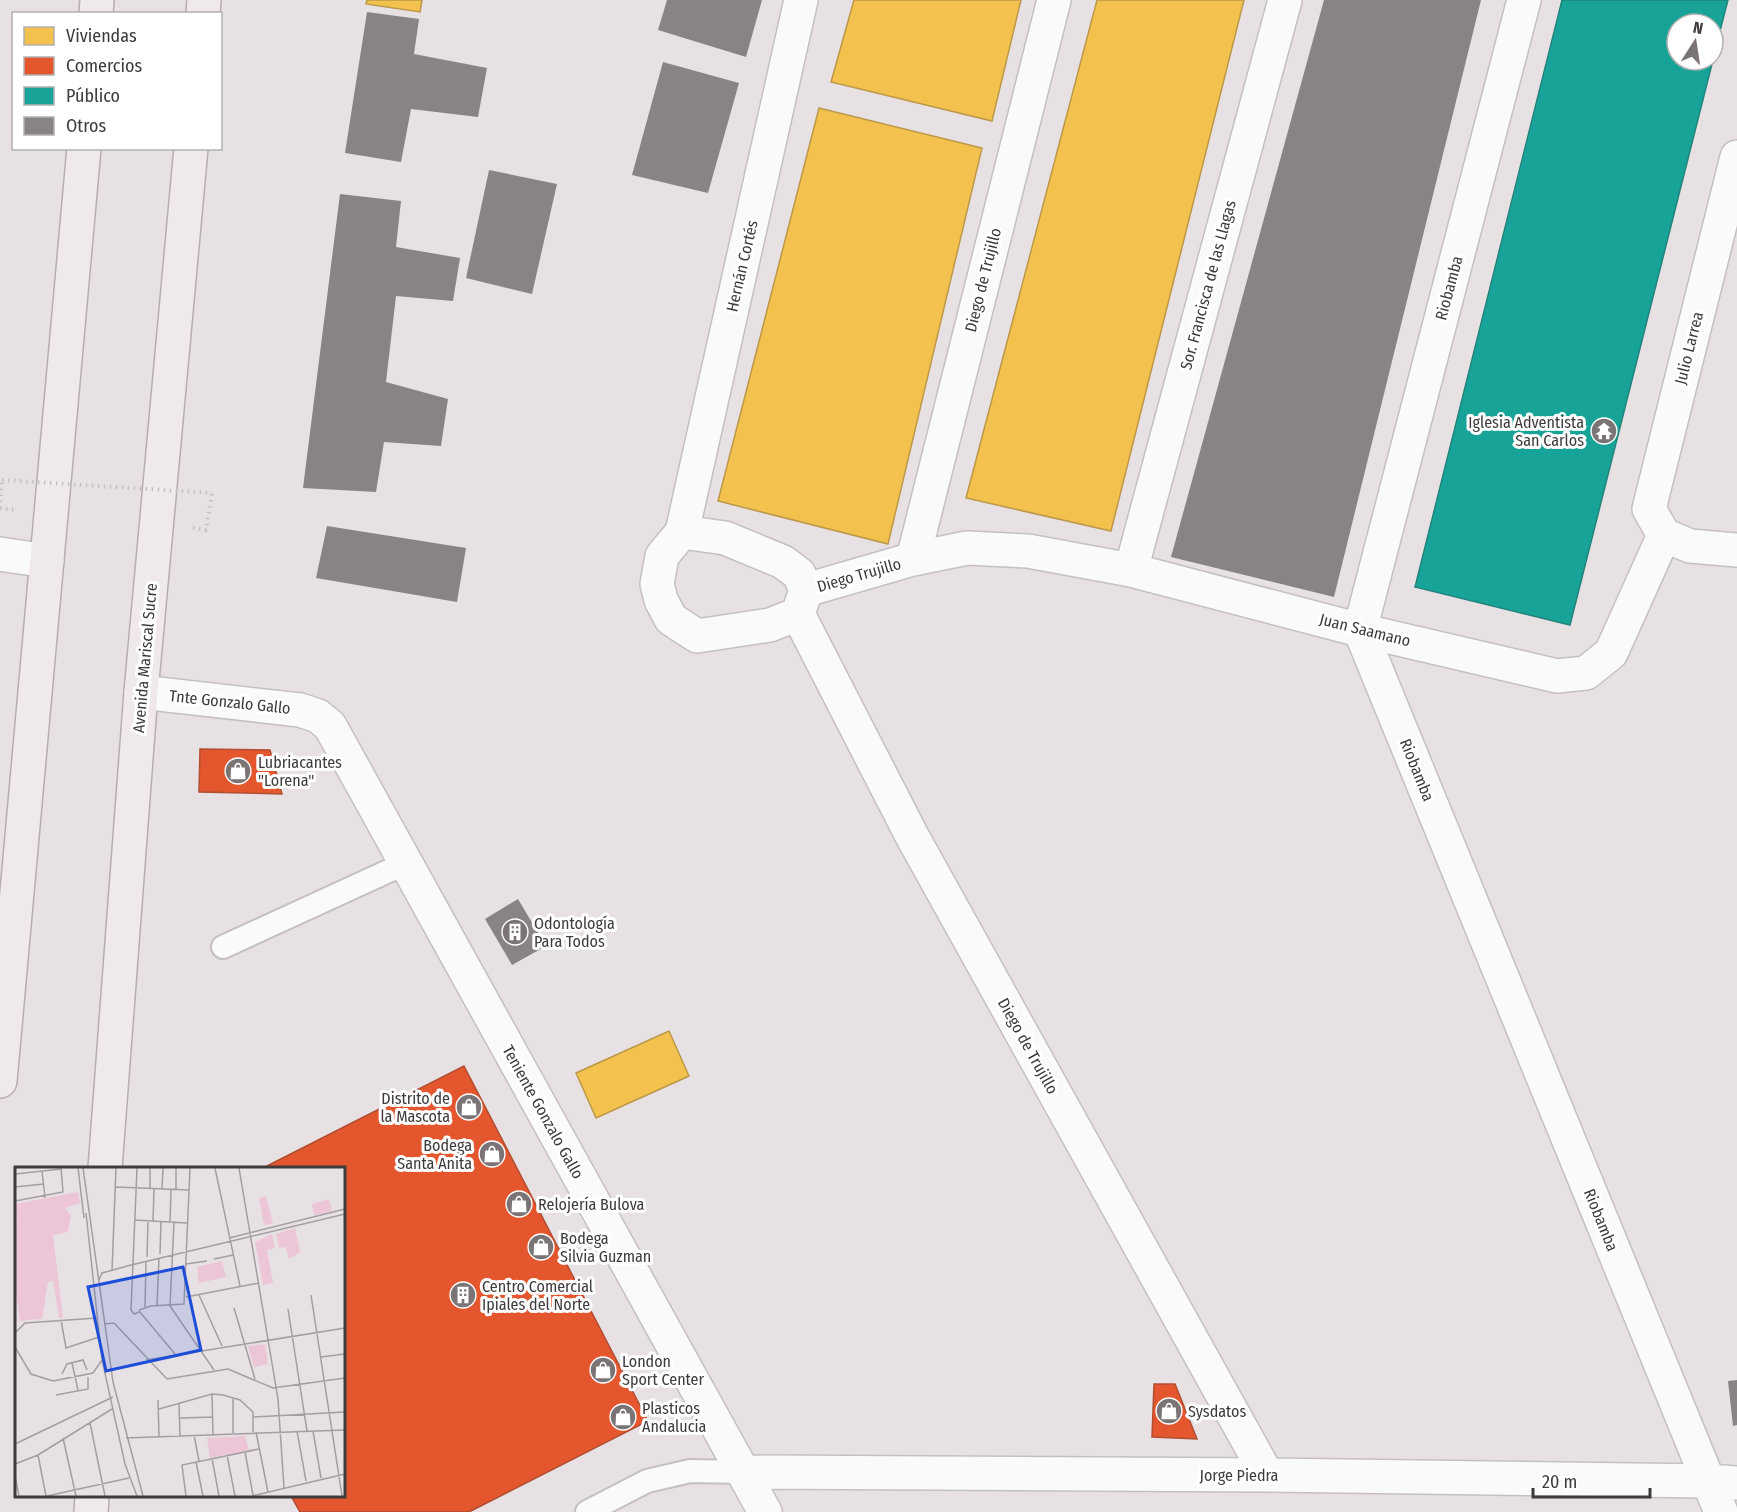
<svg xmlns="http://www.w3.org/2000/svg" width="1737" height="1512" font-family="'Fira Sans Condensed',sans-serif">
  <rect width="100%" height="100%" fill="#e7e1e4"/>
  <path fill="#f2c14e" stroke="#bc9849" stroke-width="1.5" d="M 367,0 L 422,0 L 420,12 L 366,4 Z
    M 854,0 L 1021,0 L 992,121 L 831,82 Z
    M 1097,0 L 1244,0 L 1111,531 L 966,498 Z
    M 819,108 L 982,148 L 888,544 L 718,501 Z
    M 669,1031 L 689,1076 L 596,1118 L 576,1073 Z"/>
  <path fill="#e4572e" stroke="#b24e32" stroke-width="1.5" d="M 200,749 L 270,750 L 282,794 L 199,792 Z
    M 464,1066 L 648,1421 L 469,1512 L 300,1512 L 291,1496 L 344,1496 L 344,1168 L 263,1168 Z
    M 1154,1384 L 1175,1384 L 1197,1439 L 1152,1437 Z"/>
  <path fill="#17a398" stroke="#23847c" stroke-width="1.5" d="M 1562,0 L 1728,0 L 1713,58 L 1713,24 L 1677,24 L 1677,60 L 1713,60 L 1570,625 L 1415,587 Z"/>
  <path fill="#888485" d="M 667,0 L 762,0 L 746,57 L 658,30 Z
    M 1324,0 L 1481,0 L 1334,597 L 1171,557 Z
    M 367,12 L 419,19 L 414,54 L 487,68 L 478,117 L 411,109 L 401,162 L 345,153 Z
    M 663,62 L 739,83 L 708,193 L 632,175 Z
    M 489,170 L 557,184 L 532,294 L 466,278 Z
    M 340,194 L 401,201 L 396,247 L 460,258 L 453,301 L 396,296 L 386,382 L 448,399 L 441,446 L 384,442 L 376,492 L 303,488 Z
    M 327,526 L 466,548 L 457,602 L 316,578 Z
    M 518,899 L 546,946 L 512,965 L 485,919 Z
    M 1737,1380 L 1737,1425 L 1733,1426 L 1728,1381 Z"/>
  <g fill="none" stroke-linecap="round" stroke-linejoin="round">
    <defs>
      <path id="lane" d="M 223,947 L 406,863
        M 587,1512 L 647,1481 L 690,1471 L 742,1472"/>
      <path id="street" d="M 1524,0 L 1360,630 L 1721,1512
        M 682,532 L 725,538 L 783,562 L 799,574 L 806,590 L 800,608
        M 1664,535 L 1649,509 L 1737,157
        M 1664,535 L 1690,546 L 1737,550
        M 0,554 L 47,561
        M 913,559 L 1054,0
        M 1131,570 L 1285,0
        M 806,590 L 913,559 L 967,548 L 1028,551 L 1131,570 L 1360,630 L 1557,676 L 1586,673 L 1611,653 L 1664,535
        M 798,614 L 912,836 L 1267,1475
        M 798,614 L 770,625 L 697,636 L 671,619 L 661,600 L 657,584 L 662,556 L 682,532 L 801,0
        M 141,692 L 300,710 L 318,716 L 330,726 L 765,1512
        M 742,1472 L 1267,1475 L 1708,1481 L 1737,1483"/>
      <path id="primary" d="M 96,14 L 97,0
        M 203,14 L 204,0
        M 0,1081 L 84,148
        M 105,1168 L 141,692 L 191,148
        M 91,1512 L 92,1496"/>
    </defs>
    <use href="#lane" stroke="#c4c0c2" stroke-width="26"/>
    <use href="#street" stroke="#c4c0c2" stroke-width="36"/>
    <use href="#primary" stroke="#b9acb1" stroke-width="36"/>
    <path stroke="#c3c1c2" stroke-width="4" stroke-dasharray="1.5 4.5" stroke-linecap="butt" d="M 0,502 L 2,480
      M 0,508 L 15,510
      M 193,528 L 206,530 L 212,493"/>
    <use href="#lane" stroke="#fbfafb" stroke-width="22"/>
    <use href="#street" stroke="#fbfafb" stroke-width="33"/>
    <use href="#primary" stroke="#efe9eb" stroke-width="33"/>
    <path stroke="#c3c1c2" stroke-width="4" stroke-dasharray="1.5 4.5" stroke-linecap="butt" d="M 2,480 L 212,493"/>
  </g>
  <defs>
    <symbol id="temple-disc" viewBox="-11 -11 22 22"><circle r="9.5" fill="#7a7477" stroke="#fff"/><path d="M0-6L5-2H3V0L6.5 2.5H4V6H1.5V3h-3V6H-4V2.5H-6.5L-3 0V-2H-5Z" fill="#fff"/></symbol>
    <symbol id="shop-disc" viewBox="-11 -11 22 22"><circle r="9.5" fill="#7a7477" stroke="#fff"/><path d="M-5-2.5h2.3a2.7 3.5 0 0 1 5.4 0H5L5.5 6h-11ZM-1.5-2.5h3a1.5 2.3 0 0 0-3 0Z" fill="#fff"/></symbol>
    <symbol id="building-disc" viewBox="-11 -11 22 22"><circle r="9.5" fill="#7a7477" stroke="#fff"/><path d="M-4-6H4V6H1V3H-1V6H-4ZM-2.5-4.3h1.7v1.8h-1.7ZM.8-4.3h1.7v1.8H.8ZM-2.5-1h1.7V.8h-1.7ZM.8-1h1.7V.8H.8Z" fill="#fff"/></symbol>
  </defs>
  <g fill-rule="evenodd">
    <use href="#temple-disc" x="1589" y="416" width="30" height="30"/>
    <use href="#shop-disc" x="223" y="756" width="30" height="30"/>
    <use href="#building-disc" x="500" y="917" width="30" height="30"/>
    <use href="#shop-disc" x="454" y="1092" width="30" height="30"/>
    <use href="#shop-disc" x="477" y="1139" width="30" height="30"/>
    <use href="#shop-disc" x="504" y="1189" width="30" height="30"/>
    <use href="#shop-disc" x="526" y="1232" width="30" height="30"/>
    <use href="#building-disc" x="448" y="1280" width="30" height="30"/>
    <use href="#shop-disc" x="588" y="1355" width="30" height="30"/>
    <use href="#shop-disc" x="1154" y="1396" width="30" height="30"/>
    <use href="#shop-disc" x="608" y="1402" width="30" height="30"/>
  </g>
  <g text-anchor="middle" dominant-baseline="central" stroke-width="6" stroke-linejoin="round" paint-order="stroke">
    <g font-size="16" fill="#3f3a3c" stroke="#fff">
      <text transform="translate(742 266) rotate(-77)">Hernán Cortés</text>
      <text transform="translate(983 280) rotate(-76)">Diego de Trujillo</text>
      <text transform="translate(1208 285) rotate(-75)">Sor. Francisca de las Llagas</text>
      <text transform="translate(1449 288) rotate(-75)">Riobamba</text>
      <text transform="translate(1689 348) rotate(-76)">Julio Larrea</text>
      <text transform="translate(859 575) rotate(-16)">Diego Trujillo</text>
      <text transform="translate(1365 630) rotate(14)">Juan Saamano</text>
      <text transform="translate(145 658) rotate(-85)">Avenida Mariscal Sucre</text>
      <text transform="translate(230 702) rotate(6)">Tnte Gonzalo Gallo</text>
      <text transform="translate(1417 770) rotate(68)">Riobamba</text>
      <text transform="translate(1028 1046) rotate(61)">Diego de Trujillo</text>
      <text transform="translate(543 1112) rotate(61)">Teniente Gonzalo Gallo</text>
      <text transform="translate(1601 1220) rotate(68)">Riobamba</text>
      <text x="1239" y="1475">Jorge Piedra</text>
    </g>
    <g font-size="16" fill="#3f3a3c" stroke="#fff" text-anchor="start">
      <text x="1584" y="422" text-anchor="end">Iglesia Adventista<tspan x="1584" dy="18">San Carlos</tspan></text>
      <text x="258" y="762">Lubriacantes<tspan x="258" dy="18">"Lorena"</tspan></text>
      <text x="534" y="923">Odontología<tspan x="534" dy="18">Para Todos</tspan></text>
      <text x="450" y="1098" text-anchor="end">Distrito de<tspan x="450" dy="18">la Mascota</tspan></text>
      <text x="472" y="1145" text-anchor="end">Bodega<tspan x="472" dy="18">Santa Anita</tspan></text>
      <text x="538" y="1204">Relojería Bulova</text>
      <text x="560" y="1238">Bodega<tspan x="560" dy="18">Silvia Guzman</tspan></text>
      <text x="482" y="1286">Centro Comercial<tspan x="482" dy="18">Ipiales del Norte</tspan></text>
      <text x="622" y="1361">London<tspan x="622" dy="18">Sport Center</tspan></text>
      <text x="642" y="1408">Plasticos<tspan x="642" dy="18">Andalucia</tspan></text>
      <text x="1188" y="1411">Sysdatos</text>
    </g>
  </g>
  <g transform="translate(15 1167)">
    <rect width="330" height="330" fill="#e7e1e4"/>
    <path d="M 63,25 L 65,36 L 50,41 L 56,48 L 53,65 L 38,68 L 48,151 L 44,151 L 38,114 L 33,115 L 27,152 L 5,154 L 0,121 L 0,52 L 4,50 L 0,51 L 0,37 ZM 251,29 L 258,57 L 249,58 L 244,31 ZM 314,32 L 317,44 L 299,48 L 297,37 ZM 280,61 L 285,85 L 274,92 L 271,80 L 264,81 L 261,67 ZM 257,67 L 260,81 L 252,83 L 258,116 L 248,118 L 240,75 ZM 207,94 L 211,110 L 184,116 L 182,100 ZM 250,177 L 253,197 L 239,200 L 233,179 ZM 230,269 L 234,283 L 195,291 L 192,271 Z" fill="#ecc6d6"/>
    <path fill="none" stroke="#a49ea1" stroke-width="1.5" d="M 63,1 L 69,51M 68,1 L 98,215 L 128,329M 122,1 L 116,143 L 119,147 L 124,145M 200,1 L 225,119M 224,1 L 263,232 L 269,321M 27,4 L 30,31M 0,7 L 46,2M 0,20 L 29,17M 101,20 L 174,23M 135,22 L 135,1M 147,22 L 148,1M 161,23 L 161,1M 0,34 L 48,25 L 46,1M 71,46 L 87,193 L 110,297 L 122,329M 119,53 L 172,56M 138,54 L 139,22M 155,55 L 156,23M 159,55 L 155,139 L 199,203M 214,71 L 330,42M 145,87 L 146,55M 132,90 L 133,54M 199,92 L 218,88M 171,97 L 192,94M 97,104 L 101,1M 84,113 L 87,106 L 116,98 L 330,47M 184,128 L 207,179M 296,128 L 327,329M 171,130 L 244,116M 142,138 L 144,91M 130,140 L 131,95M 219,141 L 240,212M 273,142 L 292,264M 124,143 L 136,139 L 169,137 L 175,1M 124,144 L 160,187M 46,153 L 51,181 L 84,170M 89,157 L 99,156 L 152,212 L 213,202 L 258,221 L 330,211M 0,166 L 10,156 L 82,151M 0,180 L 16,207 L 38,214 L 78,206 L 87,193M 306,190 L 330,187M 131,193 L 330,161M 57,196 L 63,223M 47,207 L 52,197 L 68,193 L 72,203M 197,227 L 198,267M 41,228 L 73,222 L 73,210M 143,233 L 144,269M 164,237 L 165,269M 144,242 L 197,227 L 208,228 L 225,233 L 238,245 L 238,265M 238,250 L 330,245M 165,251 L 198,250M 75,256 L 90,329M 282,264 L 291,314M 298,264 L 306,311M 241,265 L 253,325M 218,266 L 218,231M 179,268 L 184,294M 48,271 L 61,329M 111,271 L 330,263M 0,277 L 98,230M 230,285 L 238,328M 23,288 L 31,329M 212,288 L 220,329M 197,291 L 204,329M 181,295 L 188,329M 0,297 L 23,288 L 97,242M 0,309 L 4,329M 32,329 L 114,311M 171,329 L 167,298 L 244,282M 237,329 L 330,307"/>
    <path fill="#1d4ed8" fill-opacity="0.15" stroke="#1d4ed8" stroke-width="3" d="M 168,100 L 186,183 L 91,204 L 73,120 Z"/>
    <rect width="330" height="330" fill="none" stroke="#3f3a3c" stroke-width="3"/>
  </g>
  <rect x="12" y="12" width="210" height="138" fill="#ffffff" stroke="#b2b0b1" stroke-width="1.5"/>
  <rect x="24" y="27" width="30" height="18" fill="#f2c14e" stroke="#b2b0b1" stroke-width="1.5"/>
  <text x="66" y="42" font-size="18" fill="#3f3a3c">Viviendas</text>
  <rect x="24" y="57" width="30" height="18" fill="#e4572e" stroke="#b2b0b1" stroke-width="1.5"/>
  <text x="66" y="72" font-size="18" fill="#3f3a3c">Comercios</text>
  <rect x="24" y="87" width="30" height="18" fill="#17a398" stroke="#b2b0b1" stroke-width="1.5"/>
  <text x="66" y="102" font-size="18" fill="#3f3a3c">Público</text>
  <rect x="24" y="117" width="30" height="18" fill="#888485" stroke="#b2b0b1" stroke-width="1.5"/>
  <text x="66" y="132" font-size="18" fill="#3f3a3c">Otros</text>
  <g transform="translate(1695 42) rotate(12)"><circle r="28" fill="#ffffff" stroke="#b2b0b1" stroke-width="1.5"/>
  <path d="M0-4.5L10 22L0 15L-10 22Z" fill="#7a7477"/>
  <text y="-9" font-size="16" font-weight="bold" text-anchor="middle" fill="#3f3a3c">N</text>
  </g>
  <path d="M1533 1488v9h117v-9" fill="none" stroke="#3f3a3c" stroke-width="3"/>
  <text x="1542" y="1488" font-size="18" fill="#3f3a3c" stroke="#ffffff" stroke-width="4.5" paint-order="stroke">20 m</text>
</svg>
